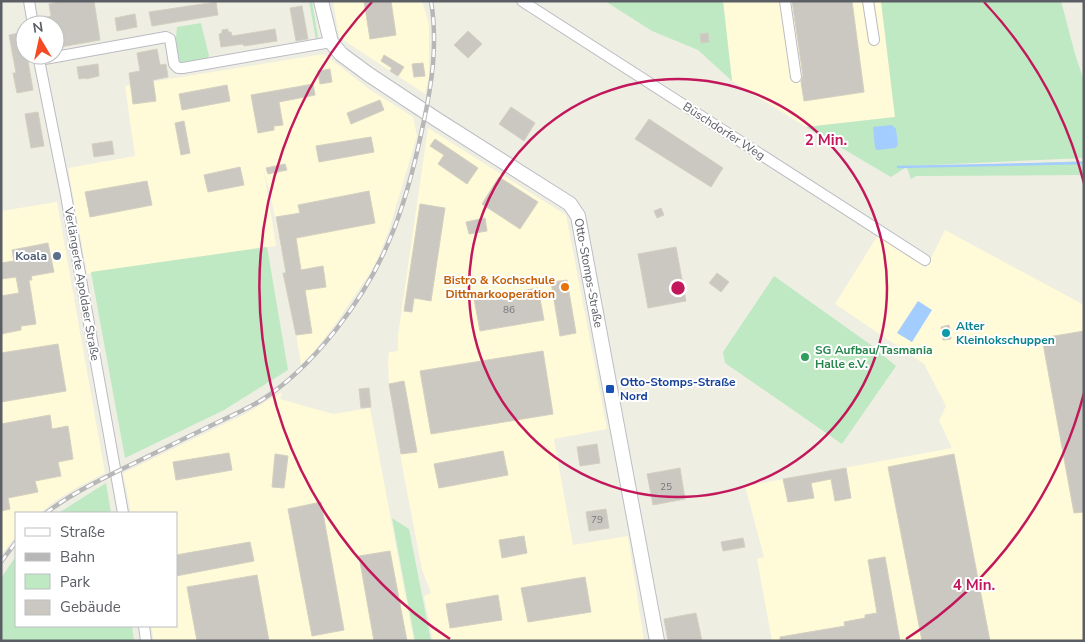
<svg xmlns="http://www.w3.org/2000/svg" width="1085" height="642" font-family="'Nunito Sans',sans-serif">
  <rect width="100%" height="100%" fill="#efeee3"/>
  <path fill="#fffad8" d="M 333,1 L 422,1 L 429,24 L 429,77 L 425,94 L 339,37 Z
    M 723,1 L 881,1 L 895,117 L 806,127 L 732,81 Z
    M 324,54 L 369,89 L 413,117 L 417,136 L 389,230 L 378,258 L 370,273 L 334,326 L 316,349 L 301,365 L 290,293 L 270,193 L 264,171 L 276,246 L 87,274 L 68,168 L 135,156 L 125,86 Z
    M 428,128 L 566,215 L 607,429 L 554,439 L 573,545 L 628,536 L 644,641 L 433,641 L 424,596 L 431,593 L 422,570 L 402,465 L 389,384 L 388,362 L 389,352 L 398,351 L 398,335 Z
    M 57,202 L 105,473 L 76,488 L 55,501 L 40,513 L 16,513 L 16,536 L 1,555 L 1,402 L 6,401 L 1,401 L 1,211 Z
    M 945,230 L 1084,305 L 1084,641 L 772,641 L 757,559 L 764,557 L 745,486 L 952,448 L 939,421 L 946,406 L 924,364 L 835,304 L 878,235 L 926,268 Z
    M 282,392 L 280,399 L 333,414 L 370,408 L 414,641 L 154,641 L 151,626 L 176,626 L 176,513 L 131,513 L 123,473 L 245,414 Z"/>
  <path fill="#bee9c2" d="M 309,1 L 312,1 L 318,37 L 316,40 Z
    M 605,1 L 723,1 L 732,81 L 698,50 L 652,31 Z
    M 881,1 L 1061,1 L 1075,54 L 1084,81 L 1084,158 L 908,166 L 891,177 L 806,127 L 895,117 Z
    M 201,23 L 209,56 L 206,61 L 182,64 C 174,56 176,38 177,27 Z
    M 1084,161 L 1084,175 L 916,176 L 911,179 L 907,168 Z
    M 267,247 L 288,370 L 224,410 L 125,458 L 91,272 Z
    M 774,276 L 871,345 L 896,366 L 842,444 L 725,363 L 723,352 Z
    M 106,483 L 111,513 L 59,513 L 60,512 Z
    M 392,518 L 409,529 L 431,641 L 415,641 Z
    M 16,556 L 16,626 L 132,626 L 134,641 L 1,641 L 1,578 Z"/>
  <path fill="#a3cdff" d="M 892,125 L 896,129 L 898,145 L 895,148 L 877,150 L 875,148 L 873,127 Z
    M 918,301 L 932,310 L 912,342 L 897,333 Z"/>
  <g fill="none" stroke-linecap="round" stroke-linejoin="round">
    <path stroke="#a3cdff" stroke-width="2.5" d="M 898,167 L 1084,163"/>
  </g>
  <path fill="#cac8c0" stroke="#d4d0c1" d="M 62,1 L 94,1 L 100,40 L 55,48 L 55,25 L 46,25 L 44,18 L 51,16 L 49,4 Z
    M 364,1 L 391,1 L 396,35 L 370,39 Z
    M 792,1 L 852,1 L 864,92 L 804,101 L 801,82 L 803,76 Z
    M 216,2 L 218,15 L 152,26 L 149,12 Z
    M 302,6 L 308,39 L 296,41 L 290,8 Z
    M 135,14 L 137,27 L 117,31 L 115,18 Z
    M 228,29 L 228,32 L 231,32 L 232,36 L 275,29 L 277,41 L 244,46 L 243,44 L 221,47 L 219,34 L 222,33 L 222,30 Z
    M 468,31 L 482,44 L 468,58 L 454,45 Z
    M 23,32 L 25,55 L 27,55 L 33,90 L 17,93 L 13,73 L 16,73 L 9,35 Z
    M 708,33 L 709,42 L 701,43 L 700,34 Z
    M 157,49 L 160,65 L 166,64 L 168,77 L 153,80 L 156,101 L 133,104 L 129,73 L 140,71 L 137,53 Z
    M 384,55 L 404,67 L 398,76 L 390,71 L 392,68 L 381,61 Z
    M 423,63 L 425,76 L 414,77 L 412,64 Z
    M 98,64 L 99,76 L 86,79 L 86,78 L 79,79 L 77,67 Z
    M 330,69 L 332,82 L 320,84 L 318,71 Z
    M 313,84 L 315,95 L 279,102 L 283,125 L 274,126 L 274,130 L 258,133 L 251,95 Z
    M 227,85 L 230,101 L 182,110 L 179,94 Z
    M 380,100 L 384,110 L 351,124 L 347,113 Z
    M 511,107 L 535,123 L 524,141 L 499,124 Z
    M 38,112 L 44,146 L 31,148 L 25,114 Z
    M 649,119 L 723,168 L 711,187 L 635,139 Z
    M 184,121 L 190,153 L 181,155 L 175,123 Z
    M 371,137 L 374,152 L 319,162 L 316,146 Z
    M 435,139 L 478,168 L 467,184 L 438,164 L 444,155 L 430,146 Z
    M 112,141 L 114,154 L 94,157 L 92,144 Z
    M 285,164 L 287,170 L 268,174 L 266,168 Z
    M 240,167 L 244,185 L 208,192 L 204,175 Z
    M 499,177 L 538,202 L 520,229 L 482,204 Z
    M 147,181 L 152,205 L 90,217 L 85,192 Z
    M 369,191 L 375,223 L 296,238 L 301,270 L 323,266 L 326,287 L 305,290 L 312,333 L 296,335 L 283,273 L 286,273 L 276,217 L 300,213 L 298,205 Z
    M 420,204 L 445,208 L 431,301 L 414,298 L 412,312 L 404,311 Z
    M 661,208 L 664,215 L 657,218 L 654,211 Z
    M 485,218 L 487,231 L 469,234 L 466,222 Z
    M 48,243 L 54,272 L 31,276 L 32,280 L 29,280 L 36,324 L 21,326 L 21,330 L 1,334 L 1,296 L 19,293 L 16,277 L 1,279 L 1,263 L 14,261 L 12,250 Z
    M 676,247 L 686,301 L 648,308 L 638,254 Z
    M 717,273 L 729,282 L 721,292 L 709,283 Z
    M 567,280 L 576,333 L 560,336 L 551,282 Z
    M 538,288 L 544,320 L 480,331 L 474,299 Z
    M 949,325 L 951,339 L 943,340 L 941,327 Z
    M 1084,331 L 1084,512 L 1074,513 L 1042,338 Z
    M 58,344 L 66,391 L 1,402 L 1,353 Z
    M 543,351 L 553,414 L 431,434 L 420,371 Z
    M 404,381 L 417,452 L 401,454 L 389,384 Z
    M 369,388 L 371,407 L 361,408 L 359,389 Z
    M 50,415 L 52,429 L 68,426 L 73,459 L 58,462 L 61,476 L 35,481 L 38,492 L 8,498 L 10,509 L 1,511 L 1,424 Z
    M 597,444 L 600,463 L 580,466 L 577,447 Z
    M 503,451 L 508,475 L 439,488 L 434,464 Z
    M 229,453 L 232,470 L 176,480 L 173,462 Z
    M 275,454 L 288,456 L 284,488 L 272,487 Z
    M 954,454 L 990,641 L 922,641 L 888,467 Z
    M 680,468 L 685,499 L 653,505 L 647,474 Z
    M 846,468 L 851,498 L 835,501 L 831,479 L 811,483 L 814,498 L 788,502 L 783,479 Z
    M 321,502 L 344,630 L 312,636 L 288,509 Z
    M 606,509 L 609,528 L 589,531 L 586,512 Z
    M 524,536 L 527,553 L 502,558 L 499,540 Z
    M 743,538 L 745,547 L 723,551 L 721,542 Z
    M 250,542 L 254,561 L 176,576 L 176,555 Z
    M 390,551 L 407,641 L 374,641 L 359,556 Z
    M 885,557 L 900,641 L 780,641 L 780,637 L 845,626 L 844,622 L 865,618 L 865,615 L 877,613 L 868,560 Z
    M 257,575 L 269,641 L 197,641 L 187,587 Z
    M 585,577 L 591,612 L 528,622 L 521,588 Z
    M 498,595 L 502,620 L 450,628 L 446,604 Z
    M 696,613 L 702,641 L 668,641 L 664,619 Z"/>
  <g fill="none" stroke-linecap="round" stroke-linejoin="round">
    <defs>
      <path id="street" d="M 29,1 L 33,25
        M 522,1 L 925,260
        M 785,1 L 796,77
        M 868,1 L 874,40
        M 38,55 L 65,190 L 123,513
        M 39,60 L 166,37 L 170,39 L 174,64 L 178,68 L 183,68 L 331,42
        M 144,626 L 146,641"/>
      <g id="secondary">
        <path id="s1" d="M 321,1 L 331,42 L 341,54 L 368,74 L 436,119 L 570,204 L 578,216 L 657,641"/>
      </g>
    </defs>
    <use href="#street" stroke="#bbbcc3" stroke-width="12"/>
    <use href="#secondary" stroke="#bcbec5" stroke-width="16"/>
    <use href="#street" stroke="#fff" stroke-width="10"/>
    <use href="#secondary" stroke="#fff" stroke-width="14"/>
    <defs>
      <path id="rail" d="M 46,513 C 68,496 92,484 118,471 C 147,457 177,442 206,428 C 224,419 243,411 260,401 C 313,368 365,299 389,241 C 405,204 415,164 423,125 C 432,84 438,43 431,1
        M 1,562 L 16,542"/>
    </defs>
    <use href="#rail" stroke="#b7b7b8" stroke-width="4.5"/>
    <use href="#rail" stroke="#fff" stroke-width="2.5" stroke-dasharray="8" stroke-linecap="butt"/>
  </g>
  <g fill="none" stroke="#c2185b" stroke-width="2.5">
    <circle cx="678" cy="288" r="209"/>
    <path d="M1084 393A419 419 0 0 1 906 639M450 639A419 419 0 0 1 372 2M984 2A419 419 0 0 1 1084 183"/>
  </g>
  <circle fill="#5c6f8a" stroke="#fff" stroke-width="2" cx="57" cy="256" r="5"/>
  <circle fill="#e8710a" stroke="#fff" stroke-width="2" cx="565" cy="287" r="5"/>
  <circle fill="#0f9aa8" stroke="#fff" stroke-width="2" cx="946" cy="333" r="5"/>
  <circle fill="#2e9e5b" stroke="#fff" stroke-width="2" cx="805" cy="357" r="5"/>
  <rect fill="#1a4fb4" stroke="#fff" stroke-width="2" x="605" y="384" width="10" height="10" rx="2.5"/>
  <g text-anchor="middle" dominant-baseline="central" stroke-width="4" stroke-linejoin="round" paint-order="stroke">
    <g font-size="10" fill="#77787c">
      <text x="509" y="310">86</text>
      <text x="666" y="487">25</text>
      <text x="597" y="520">79</text>
    </g>
    <g font-size="12" fill="#5b5e65" stroke="#fff">
      <text transform="translate(724 131) rotate(33)">Büschdorfer Weg</text>
      <text stroke="none"><textPath href="#s1" startOffset="404">Otto-Stomps-Straße</textPath></text>
      <text transform="translate(82 284) rotate(80)">Verlängerte Apoldaer Straße</text>
    </g>
    <g font-size="12" font-weight="bold" fill="#4e5e75" stroke="#fff" text-anchor="end">
      <text x="47" y="256">Koala</text>
    </g>
    <g font-size="12" font-weight="bold" fill="#c56008" stroke="#fff" text-anchor="end">
      <text x="555" y="280">Bistro &amp; Kochschule<tspan x="555" dy="14">Dittmarkooperation</tspan></text>
    </g>
    <g font-size="12" font-weight="bold" fill="#0d838f" stroke="#fff" text-anchor="start">
      <text x="956" y="326">Alter<tspan x="956" dy="14">Kleinlokschuppen</tspan></text>
    </g>
    <g font-size="12" font-weight="bold" fill="#27864d" stroke="#fff" text-anchor="start">
      <text x="815" y="350">SG Aufbau/Tasmania<tspan x="815" dy="14">Halle e.V.</tspan></text>
    </g>
    <g font-size="12" font-weight="bold" fill="#164399" stroke="#fff" text-anchor="start">
      <text x="620" y="382">Otto-Stomps-Straße<tspan x="620" dy="14">Nord</tspan></text>
    </g>
  </g>
  <circle cx="678" cy="288" r="8" fill="#c2185b" stroke="#fff" stroke-width="2.5"/>
  <g font-size="15" text-anchor="middle" font-weight="bold" fill="#c2185b" stroke="#fff" stroke-width="4" stroke-linejoin="round" paint-order="stroke">
    <text x="826" y="145">2 Min.</text>
    <text x="974" y="590">4 Min.</text>
  </g>
  <rect width="1085" height="642" fill="none" stroke="#5b5e65" stroke-width="5"/>
  <rect x="15" y="512" width="162" height="115" fill="#ffffff" stroke="#bdbfc1"/>
  <rect x="25" y="528" width="25" height="8" fill="#ffffff" stroke="#bdbfc1"/>
  <text x="60" y="537" font-size="15" fill="#5b5e65">Straße</text>
  <rect x="25" y="553" width="25" height="8" fill="#b7b7b8" stroke="#bdbfc1"/>
  <text x="60" y="562" font-size="15" fill="#5b5e65">Bahn</text>
  <rect x="25" y="574" width="25" height="15" fill="#bee9c2" stroke="#bdbfc1"/>
  <text x="60" y="587" font-size="15" fill="#5b5e65">Park</text>
  <rect x="25" y="600" width="25" height="15" fill="#cac8c0" stroke="#bdbfc1"/>
  <text x="60" y="612" font-size="15" fill="#5b5e65">Gebäude</text>
  <g transform="translate(40 40) rotate(351)"><circle r="24" fill="#ffffff" stroke="#bdbfc1"/>
  <path d="M0-4L9 19L0 12L-9 19Z" fill="#f64a22"/>
  <text y="-8" font-size="14" font-weight="bold" text-anchor="middle" fill="#5b5e65">N</text>
  </g>
</svg>
